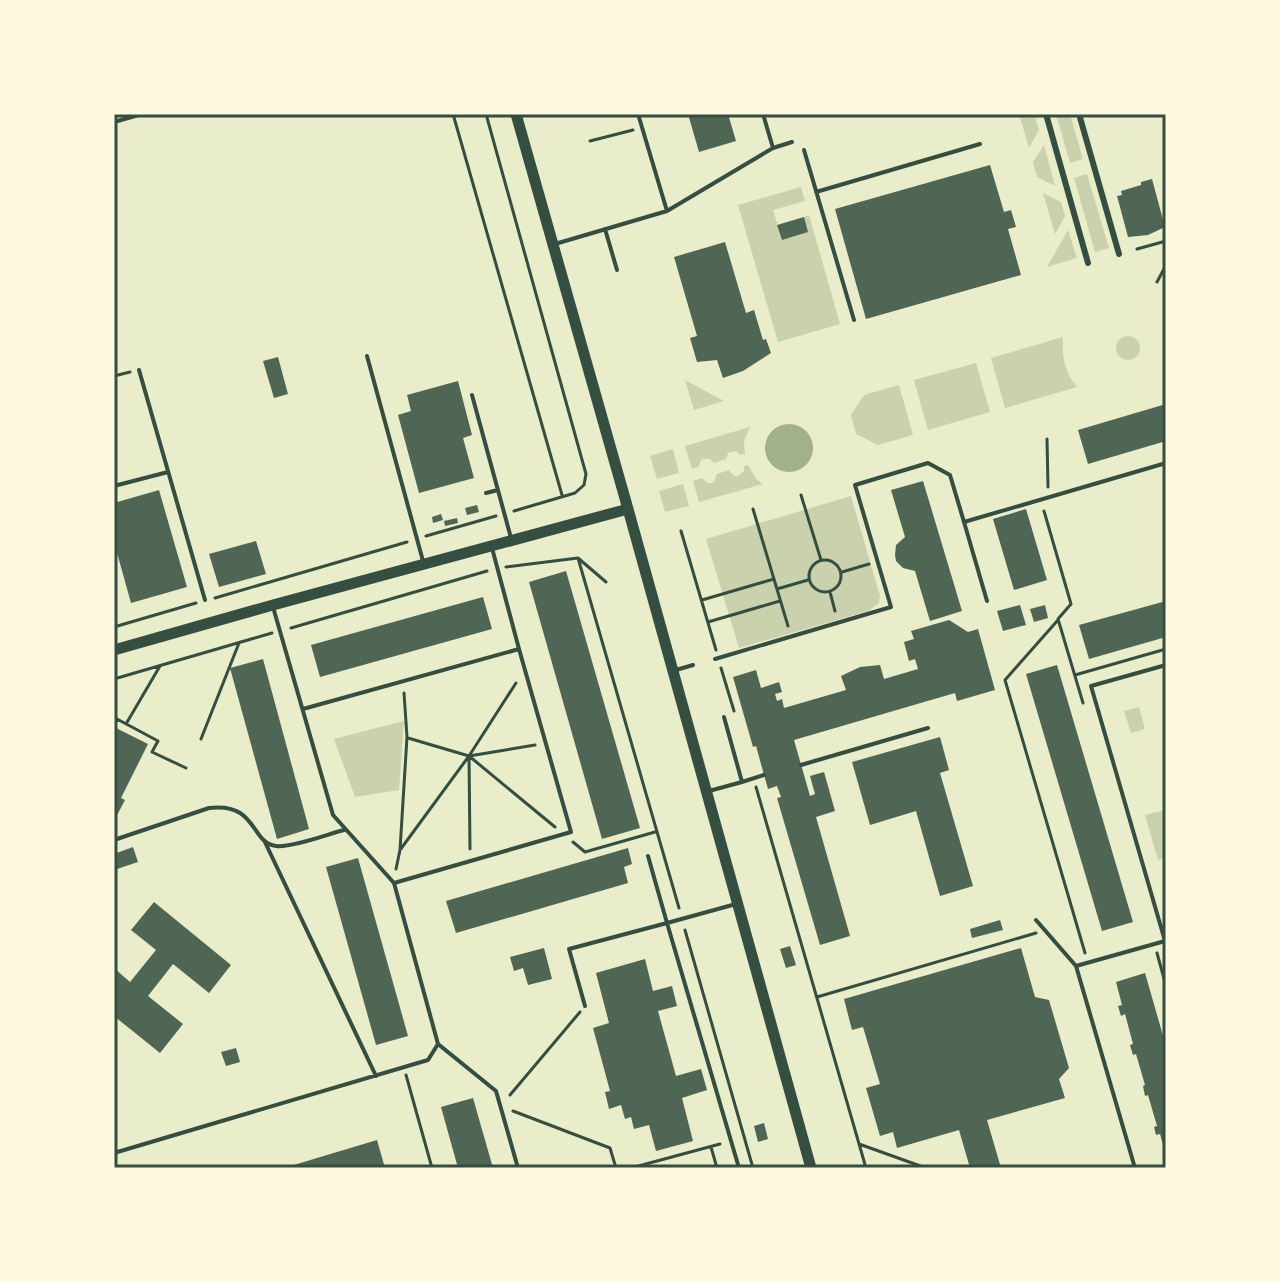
<svg xmlns="http://www.w3.org/2000/svg" width="1280" height="1282" font-family="'DM Sans',sans-serif">
  <rect width="100%" height="100%" fill="#e9edc9"/>
  <path fill="#cad2ad" d="M 1019,114 L 1031,114 L 1035,116 L 1039,130 L 1029,148 Z
    M 1056,114 L 1070,114 L 1083,159 L 1070,163 Z
    M 1044,145 L 1055,186 L 1037,177 L 1033,162 Z
    M 1087,174 L 1109,248 L 1095,252 L 1074,178 Z
    M 801,187 L 805,201 L 773,210 L 782,239 L 804,217 L 809,215 L 840,324 L 778,342 L 738,205 Z
    M 1043,193 L 1061,202 L 1065,216 L 1055,234 Z
    M 1068,230 L 1077,258 L 1047,267 Z
    M1116 348a12 12 0 1 1 24 0a12 12 0 1 1-24 0Z
    M 1063,337 C 1062,358 1064,371 1077,387 L 1005,408 L 991,358 Z
    M 976,363 L 990,412 L 928,430 L 914,380 Z
    M 685,380 L 724,401 L 694,410 Z
    M 899,385 L 913,435 L 878,445 L 856,434 L 851,415 L 864,395 Z
    M 750,427 L 744,441 L 745,454 L 740,455 L 736,451 L 728,453 L 726,459 L 714,463 C 710,458 707,458 701,460 L 699,467 L 692,469 L 685,446 Z
    M 673,449 L 679,473 L 657,479 L 650,456 Z
    M 748,465 L 756,479 L 763,484 L 699,502 L 693,481 L 702,478 L 707,483 L 713,483 L 717,474 L 729,470 L 734,476 L 738,476 L 744,471 L 744,466 Z
    M 683,484 L 689,506 L 665,512 L 659,491 Z
    M 851,496 L 880,596 L 879,603 L 868,611 L 739,648 L 706,539 Z
    M 1139,707 L 1145,729 L 1131,733 L 1124,711 Z
    M 404,721 L 399,790 L 355,797 L 334,739 Z
    M 1166,810 L 1166,858 L 1158,860 L 1145,815 Z"/>
  <path fill="#a3b18a" d="M765 448a24 24 0 1 1 48 0a24 24 0 1 1-48 0Z"/>
  <path fill="#4f6655" d="M 688,114 L 728,114 L 736,141 L 699,152 Z
    M 990,165 L 1004,212 L 1011,210 L 1016,227 L 1008,229 L 1021,275 L 866,319 L 835,209 Z
    M 1152,179 L 1165,227 L 1148,235 L 1128,237 L 1117,196 L 1122,195 L 1121,191 L 1141,185 L 1141,182 Z
    M 804,217 L 808,232 L 782,240 L 777,225 Z
    M 725,242 L 746,313 L 754,310 L 763,340 L 766,339 L 771,353 L 743,371 L 723,378 L 717,360 L 697,362 L 690,338 L 697,336 L 674,257 Z
    M 278,357 L 288,394 L 274,398 L 263,361 Z
    M 458,381 L 472,435 L 463,438 L 474,478 L 419,493 L 398,415 L 411,411 L 407,395 Z
    M 1166,404 L 1166,441 L 1088,464 L 1078,430 Z
    M 923,481 L 962,611 L 930,621 L 915,571 L 903,568 L 896,561 L 895,555 L 896,545 L 905,537 L 891,490 Z
    M 159,490 L 187,587 L 131,603 L 114,542 L 114,503 Z
    M 477,505 L 479,512 L 467,515 L 465,508 Z
    M 1026,509 L 1047,580 L 1014,590 L 993,519 Z
    M 441,514 L 443,520 L 433,523 L 432,517 Z
    M 457,518 L 458,523 L 445,526 L 444,521 Z
    M 256,541 L 266,574 L 219,587 L 209,554 Z
    M 566,571 L 640,828 L 602,839 L 529,582 Z
    M 483,597 L 492,629 L 320,677 L 311,645 Z
    M 1166,601 L 1166,637 L 1089,659 L 1079,625 Z
    M 1020,605 L 1026,625 L 1003,631 L 997,611 Z
    M 1045,605 L 1048,618 L 1034,622 L 1030,609 Z
    M 949,620 L 968,632 L 978,629 L 995,690 L 957,701 L 955,693 L 794,740 L 810,796 L 815,794 L 810,776 L 824,772 L 835,811 L 816,817 L 850,936 L 820,945 L 777,798 L 781,797 L 777,786 L 768,789 L 756,746 L 753,747 L 733,677 L 756,670 L 761,688 L 779,682 L 782,692 L 775,694 L 777,701 L 782,699 L 784,708 L 846,690 L 841,676 L 860,667 L 880,665 L 884,679 L 918,669 L 915,659 L 909,661 L 904,642 L 914,639 L 911,631 Z
    M 263,659 L 309,829 L 277,839 L 230,668 Z
    M 1057,665 L 1133,922 L 1102,931 L 1026,674 Z
    M 114,727 L 148,744 L 121,798 L 125,800 L 114,821 Z
    M 940,737 L 949,770 L 940,773 L 973,886 L 940,896 L 916,811 L 870,825 L 852,762 Z
    M 133,847 L 138,862 L 114,870 L 114,854 Z
    M 628,848 L 632,864 L 624,867 L 628,883 L 456,933 L 446,901 Z
    M 358,858 L 408,1036 L 376,1045 L 326,867 Z
    M 154,902 L 231,965 L 209,993 L 173,964 L 148,996 L 183,1024 L 160,1053 L 114,1016 L 114,968 L 130,982 L 156,950 L 131,930 Z
    M 1000,920 L 1003,930 L 972,938 L 970,929 Z
    M 790,946 L 796,965 L 786,968 L 780,949 Z
    M 544,948 L 552,979 L 528,985 L 523,968 L 514,971 L 510,957 Z
    M 1021,948 L 1035,997 L 1049,1000 L 1069,1068 L 1059,1079 L 1065,1098 L 987,1120 L 1001,1168 L 970,1168 L 959,1130 L 897,1148 L 893,1132 L 880,1136 L 866,1088 L 880,1084 L 863,1027 L 852,1030 L 844,999 Z
    M 645,959 L 653,991 L 672,986 L 677,1006 L 658,1011 L 676,1076 L 701,1069 L 707,1090 L 682,1098 L 693,1141 L 656,1151 L 649,1125 L 634,1129 L 631,1117 L 625,1119 L 621,1105 L 609,1109 L 605,1092 L 610,1091 L 593,1028 L 609,1023 L 596,973 Z
    M 1145,973 L 1166,1046 L 1165,1152 L 1160,1134 L 1156,1135 L 1154,1127 L 1157,1126 L 1148,1095 L 1145,1096 L 1143,1086 L 1145,1085 L 1136,1054 L 1133,1055 L 1130,1045 L 1133,1044 L 1125,1014 L 1121,1016 L 1118,1006 L 1122,1005 L 1116,982 Z
    M 236,1048 L 240,1062 L 226,1066 L 221,1052 Z
    M 473,1098 L 493,1168 L 458,1168 L 441,1107 Z
    M 764,1123 L 768,1139 L 758,1142 L 754,1126 Z
    M 377,1140 L 385,1168 L 287,1168 L 287,1167 Z"/>
  <g fill="none" stroke-linecap="round" stroke-linejoin="round">
    <path stroke="#344e41" stroke-width="3" d="M 453,114 L 562,495
      M 486,114 L 586,474 L 584,485 L 575,493 L 514,511
      M 590,141 L 633,130
      M 1137,249 L 1166,241
      M 1157,282 L 1166,265
      M 114,376 L 130,372
      M 1047,439 L 1048,487
      M 801,495 L 821,560
      M 753,509 L 788,626
      M 1044,511 L 1071,604 L 1058,619 L 1083,703
      M 681,531 L 716,650
      M 426,536 L 496,516
      M 578,558 L 606,582
      M809 576a16 16 0 1 1 32 0a16 16 0 1 1-32 0Z
      M 506,567 L 578,558 L 679,908
      M 842,572 L 869,564
      M 777,589 L 808,580
      M 830,592 L 835,611
      M 215,598 L 407,542
      M 702,600 L 774,579
      M 1058,620 L 1005,680 L 1085,953
      M 708,622 L 780,601
      M 114,627 L 196,603
      M 291,628 L 487,571
      M 721,668 L 734,711
      M 1075,675 L 1166,649
      M 114,679 L 272,633
      M 516,683 L 469,756 L 535,745
      M 114,717 L 117,719 L 114,725
      M 117,719 L 158,741 L 152,752 L 186,768
      M 126,724 L 160,666
      M 408,738 L 469,756 L 470,849
      M 201,739 L 239,643
      M 756,787 L 866,1168
      M 573,842 L 585,852 L 655,832
      M 400,850 L 469,756 L 555,827
      M 396,869 L 400,850 L 407,737 L 404,693
      M 685,930 L 753,1168
      M 1157,953 L 1166,986
      M 817,997 L 1036,933
      M 406,1075 L 432,1168
      M 510,1095 L 580,1012
      M 513,1111 L 610,1148 L 616,1168
      M 859,1144 L 926,1168
      M 711,1147 L 717,1168
      M 631,1168 L 720,1144"/>
    <path stroke="#344e41" stroke-width="4" d="M 638,114 L 667,211 L 773,148 L 792,142
      M 763,114 L 773,148
      M 114,122 L 142,114
      M 804,150 L 854,320
      M 816,192 L 980,144
      M 605,229 L 617,270
      M 555,244 L 667,211
      M 367,356 L 423,561
      M 139,370 L 205,600
      M 472,395 L 511,538
      M 114,486 L 168,472
      M 486,493 L 498,490
      M 987,601 L 964,522 L 1166,463
      M 273,607 L 333,815 L 394,883 L 571,832 L 519,649 L 492,548
      M 715,659 L 891,607 L 855,485 L 928,463 L 950,475 L 964,522
      M 676,670 L 693,665
      M 303,709 L 519,649
      M 801,765 L 928,728
      M 742,782 L 764,775
      M 709,791 L 742,782 L 724,717
      M 114,840 L 209,808 C 258,802 250,843 276,846 C 291,848 328,834 344,830
      M 264,840 L 376,1076
      M 648,856 L 667,923 L 736,904
      M 394,883 L 438,1044 L 496,1091 L 518,1168
      M 1036,920 L 1076,966
      M 585,1006 L 569,949 L 667,923 L 739,1168
      M 114,1153 L 428,1060 L 438,1044
      M 1135,1168 L 1076,966 L 1165,941 L 1091,686 L 1166,665"/>
    <path stroke="#344e41" stroke-width="6" d="M 1046,114 L 1088,263
      M 1079,114 L 1119,254"/>
    <path stroke="#344e41" stroke-width="11" d="M 516,114 L 628,509 L 811,1168
      M 114,650 L 273,605 L 628,509"/>
  </g>
  <rect width="1280" height="1282" fill="none" stroke="#fefae0" stroke-width="232"/>
  <rect x="116" y="116" width="1048" height="1050" fill="none" stroke="#344e41" stroke-width="3"/>
</svg>
